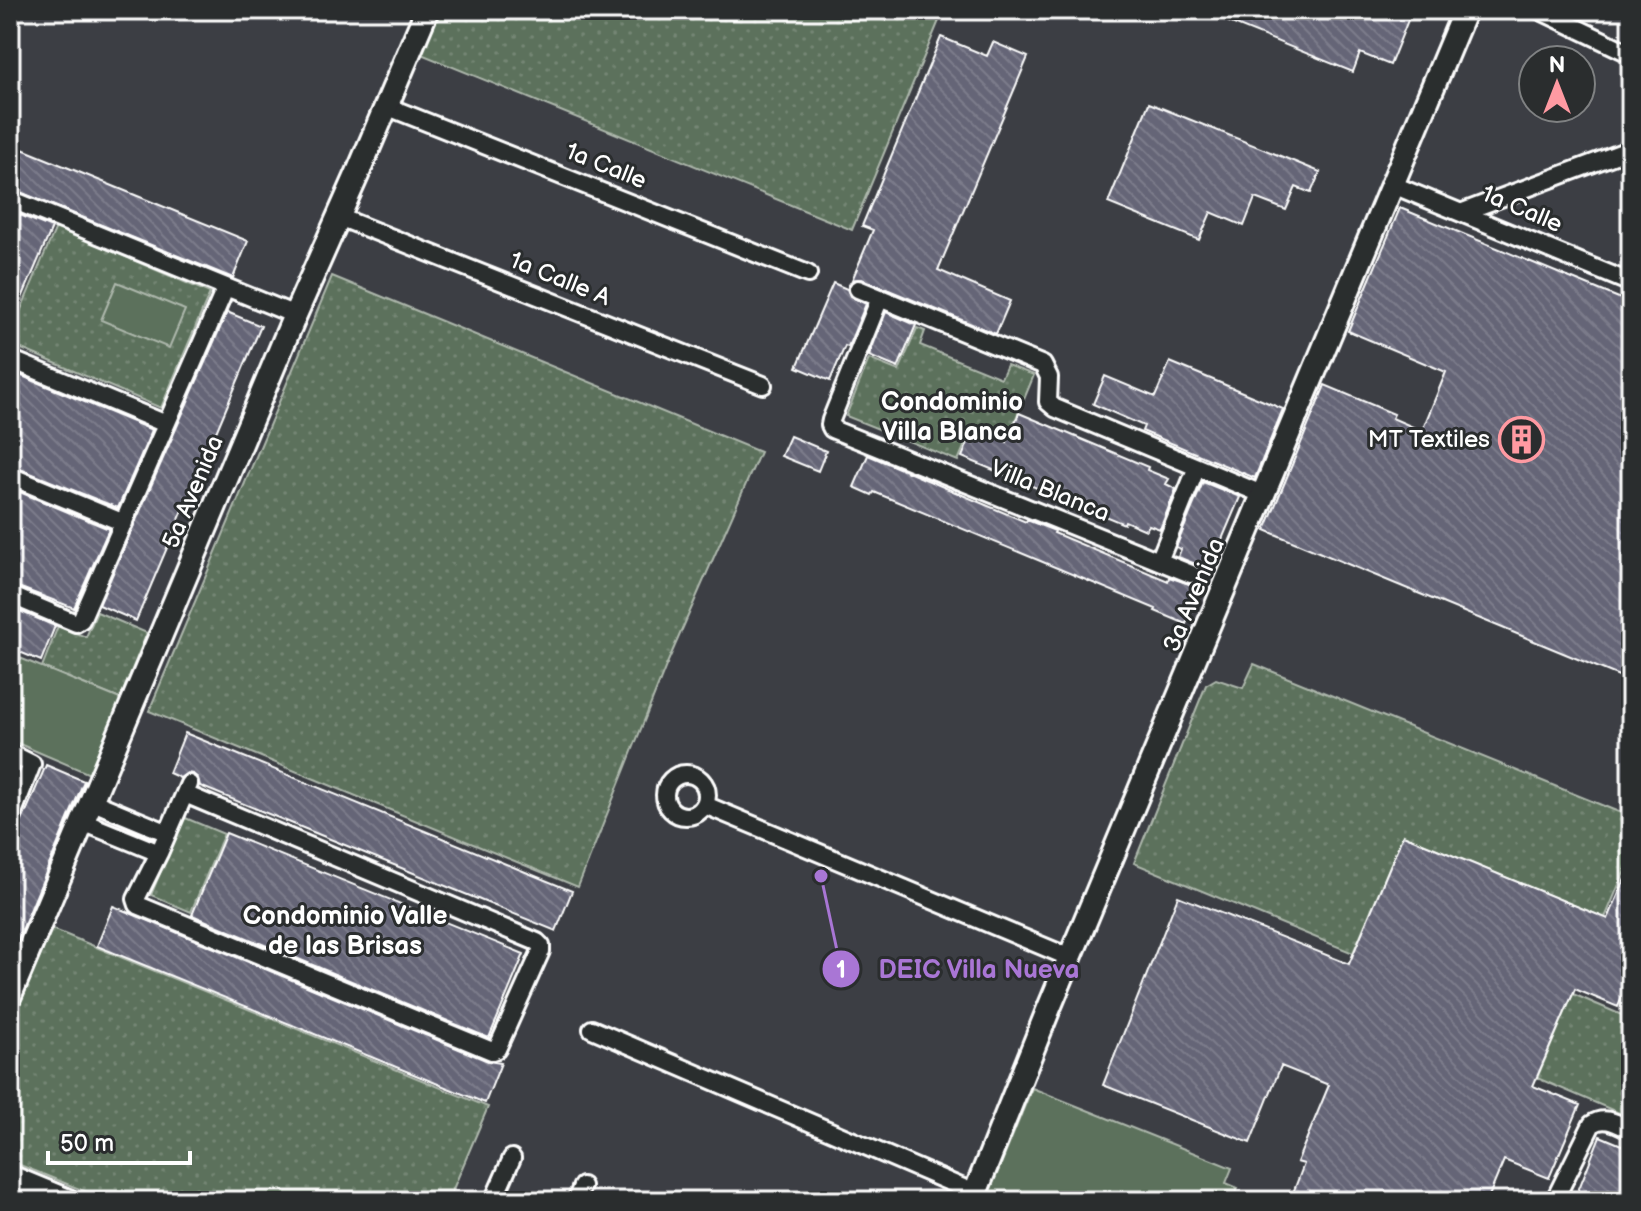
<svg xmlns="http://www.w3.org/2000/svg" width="1641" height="1211" font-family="'Balsamiq Sans',sans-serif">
  <defs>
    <pattern id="grass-dots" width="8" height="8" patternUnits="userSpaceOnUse" patternTransform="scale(2)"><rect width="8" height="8" fill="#5c715b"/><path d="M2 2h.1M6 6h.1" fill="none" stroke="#748674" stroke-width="1.8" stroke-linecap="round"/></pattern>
    <pattern id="building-back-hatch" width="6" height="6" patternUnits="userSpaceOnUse" patternTransform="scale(2)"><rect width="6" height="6" fill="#656577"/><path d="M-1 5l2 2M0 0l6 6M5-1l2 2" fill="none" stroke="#7c7c8b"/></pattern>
  </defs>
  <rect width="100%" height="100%" fill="#3c3e44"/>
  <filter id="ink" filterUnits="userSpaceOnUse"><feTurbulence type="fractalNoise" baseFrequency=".0125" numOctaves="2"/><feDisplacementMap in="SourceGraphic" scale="16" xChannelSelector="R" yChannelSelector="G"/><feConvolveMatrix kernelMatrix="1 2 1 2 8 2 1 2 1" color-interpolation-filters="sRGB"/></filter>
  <g filter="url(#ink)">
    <path fill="url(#grass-dots)" stroke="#aeb8ad" stroke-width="2" d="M 440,10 L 941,10 L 943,11 L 852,230 L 421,54 Z
      M 56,227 L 210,293 L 161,408 L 10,344 L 10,335 Z
      M 332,276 L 760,452 L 666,666 L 578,887 L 149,711 Z
      M 917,328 L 925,331 L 920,345 L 1001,378 L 1007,365 L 1034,375 L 1007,440 L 973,426 L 958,461 L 846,416 L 869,359 L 899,371 Z
      M 97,612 L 147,633 L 120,699 L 42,667 L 58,626 L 86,637 Z
      M 1254,664 L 1631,817 L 1631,856 L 1605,918 L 1403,835 L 1353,953 L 1134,863 L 1206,685 L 1216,679 L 1243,688 Z
      M 183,817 L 224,834 L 191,912 L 151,895 Z
      M 52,929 L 488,1107 L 448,1201 L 109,1201 L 10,1161 L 10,1026 Z
      M 1573,994 L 1631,1019 L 1631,1118 L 1537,1078 Z"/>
    <path fill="#5c715b" stroke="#aeb8ad" stroke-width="2" d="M 117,282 L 185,310 L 169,348 L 101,320 Z
      M 10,654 L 120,699 L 122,704 L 92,775 L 10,740 Z
      M 1032,1088 L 1232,1168 L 1226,1183 L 1238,1188 L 1232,1201 L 986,1201 Z"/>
    <path fill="url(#building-back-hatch)" stroke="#fff" stroke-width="2" d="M 1199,10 L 1412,10 L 1390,65 L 1360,53 L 1353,72 Z
      M 941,37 L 987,56 L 993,42 L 1028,57 L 938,270 L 1010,301 L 996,334 L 862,279 L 852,280 L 873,230 L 862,226 Z
      M 1149,103 L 1320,172 L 1311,193 L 1296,187 L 1286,210 L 1255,198 L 1244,226 L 1211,212 L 1199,240 L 1108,203 Z
      M 10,144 L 248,241 L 233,278 L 10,188 Z
      M 1400,208 L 1631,303 L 1631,681 L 1265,530 L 1325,385 L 1394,414 L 1392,418 L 1422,431 L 1446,372 L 1348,331 Z
      M 10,211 L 52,228 L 10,326 Z
      M 833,283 L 847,289 L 850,296 L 866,304 L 848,347 L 845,346 L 830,381 L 797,367 Z
      M 227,312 L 261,326 L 136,621 L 99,605 Z
      M 886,312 L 916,325 L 898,368 L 869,356 Z
      M 1170,362 L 1283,409 L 1255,478 L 1142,431 L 1144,426 L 1093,404 L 1105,376 L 1155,397 Z
      M 10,371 L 152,430 L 118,508 L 10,465 Z
      M 1019,413 L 1148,467 L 1147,470 L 1169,479 L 1166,484 L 1176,489 L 1160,529 L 1149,525 L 1146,530 L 1125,521 L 1124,524 L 962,457 L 974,428 L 1007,442 Z
      M 790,436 L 826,451 L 818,471 L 781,456 Z
      M 868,455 L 1026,522 L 1027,520 L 1055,531 L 1054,533 L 1168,581 L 1169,577 L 1192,585 L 1197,583 L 1201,579 L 1202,572 L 1196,564 L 1178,557 L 1181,549 L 1176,547 L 1203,482 L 1240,497 L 1186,624 L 1155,611 L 1156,609 L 874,492 L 872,495 L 854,487 Z
      M 10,488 L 109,529 L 74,608 L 10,584 Z
      M 10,607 L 55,626 L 41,661 L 10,648 Z
      M 185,733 L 572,891 L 556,931 L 200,786 L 198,778 L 193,774 L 187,773 L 180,778 L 169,773 Z
      M 46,765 L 84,781 L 10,959 L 10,849 Z
      M 226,833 L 524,954 L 489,1038 L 192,915 Z
      M 1403,835 L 1608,919 L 1631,865 L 1631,976 L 1618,1007 L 1575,989 L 1533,1086 L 1580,1105 L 1549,1178 L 1504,1160 L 1487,1201 L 1290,1201 L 1304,1164 L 1297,1162 L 1329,1085 L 1281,1066 L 1250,1143 L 1103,1085 L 1178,896 L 1349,964 Z
      M 113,906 L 488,1061 L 501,1063 L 485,1103 L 97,946 Z
      M 1600,1136 L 1631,1149 L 1631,1201 L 1574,1201 Z"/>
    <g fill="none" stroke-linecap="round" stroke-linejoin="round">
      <defs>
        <path id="street" d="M 1539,10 L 1631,54
          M 386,106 L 808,274
          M 1391,184 L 1631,283
          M 10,199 L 295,315
          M 1463,212 L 1631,149
          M 339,217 L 763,385
          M 858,289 L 1043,365 L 1049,377 L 1048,402 L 1055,408 L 1264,495
          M 880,298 L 831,420 L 830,425 L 832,429 L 1191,574
          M 10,359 L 166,424
          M 10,476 L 124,523
          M 1159,561 L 1197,467
          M 10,595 L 76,623 L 81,620 L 226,287
          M 10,753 L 32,764 L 10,820
          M665 795a21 21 0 1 1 42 0a21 21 0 1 1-42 0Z
          M 185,794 L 537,942 L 541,946 L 541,951 L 497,1049 L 492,1051 L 138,905 L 136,899 L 159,853 L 189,784
          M 91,801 L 168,833
          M 705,805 L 1071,958
          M 83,822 L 159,853
          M 592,1029 L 975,1193
          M 493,1201 L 512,1158
          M 576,1201 L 582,1186
          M 1554,1201 L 1592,1124 C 1605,1115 1618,1124 1631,1130"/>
        <path id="secondary" d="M 10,995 L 295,315 L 357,175 L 427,10
          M 10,1177 L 68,1201
          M 972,1201 L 1049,1008 L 1465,10"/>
      </defs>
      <use href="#street" stroke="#fff" stroke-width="22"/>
      <use href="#secondary" stroke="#fff" stroke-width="28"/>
      <use href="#street" stroke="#2a2d2e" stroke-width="16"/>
      <use href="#secondary" stroke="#2a2d2e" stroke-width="22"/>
    </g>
  </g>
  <defs>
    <symbol id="building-ring" viewBox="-11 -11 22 22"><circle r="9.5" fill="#2a2d2e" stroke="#ff9aa2" stroke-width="1.5"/><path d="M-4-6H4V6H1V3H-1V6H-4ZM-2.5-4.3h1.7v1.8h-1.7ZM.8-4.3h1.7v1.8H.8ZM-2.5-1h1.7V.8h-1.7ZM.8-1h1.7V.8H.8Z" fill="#ff9aa2"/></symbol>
  </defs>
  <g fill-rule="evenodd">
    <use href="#building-ring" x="1496" y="414" width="51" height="51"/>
  </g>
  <g text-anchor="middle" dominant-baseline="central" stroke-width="6" stroke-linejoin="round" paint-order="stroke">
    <g font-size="24" fill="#fff" stroke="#2a2d2e">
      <text transform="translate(606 166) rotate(22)">1a Calle</text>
      <text transform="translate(1522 209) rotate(23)">1a Calle</text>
      <text transform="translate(560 279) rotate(22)">1a Calle A</text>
      <text transform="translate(1050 491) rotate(22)">Villa Blanca</text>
      <text transform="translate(193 492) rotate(-67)">5a Avenida</text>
      <text transform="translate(1194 595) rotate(-67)">3a Avenida</text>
    </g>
    <g font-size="24" fill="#fff" stroke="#2a2d2e" text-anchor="end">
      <text x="1490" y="439">MT Textiles</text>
    </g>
    <g font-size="26" font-weight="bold" fill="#fff" stroke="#2a2d2e">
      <text x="952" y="402">Condominio<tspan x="952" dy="30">Villa Blanca</tspan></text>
      <text x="345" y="916">Condominio Valle<tspan x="345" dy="30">de las Brisas</tspan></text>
    </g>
  </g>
  <path fill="none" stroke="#a976d5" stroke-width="3" d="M821 876L841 969"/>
  <g fill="#a976d5" stroke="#2a2d2e" stroke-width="3">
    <circle cx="821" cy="876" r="8"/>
    <circle cx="841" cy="969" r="20"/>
  </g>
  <g font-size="24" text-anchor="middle" font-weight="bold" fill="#fff">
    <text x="841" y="978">1</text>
  </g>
  <g font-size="26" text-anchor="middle" font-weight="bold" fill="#a976d5" stroke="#2a2d2e" stroke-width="6" stroke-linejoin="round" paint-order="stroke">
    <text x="979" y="978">DEIC Villa Nueva</text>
  </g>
  <rect width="1641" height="1211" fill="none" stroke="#2a2d2e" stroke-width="40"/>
  <rect x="20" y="20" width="1601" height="1171" fill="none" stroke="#fff" stroke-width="3" filter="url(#ink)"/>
  <g transform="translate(1557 84)"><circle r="38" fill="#2a2d2e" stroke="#7f8182" stroke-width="2"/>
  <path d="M0-6L14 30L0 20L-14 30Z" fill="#ff9aa2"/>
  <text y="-12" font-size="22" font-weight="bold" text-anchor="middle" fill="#ffffff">N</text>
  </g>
  <path d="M48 1151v12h142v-12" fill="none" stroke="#ffffff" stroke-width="4"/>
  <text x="60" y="1151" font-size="24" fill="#ffffff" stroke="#2a2d2e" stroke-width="6" paint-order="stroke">50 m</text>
</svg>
